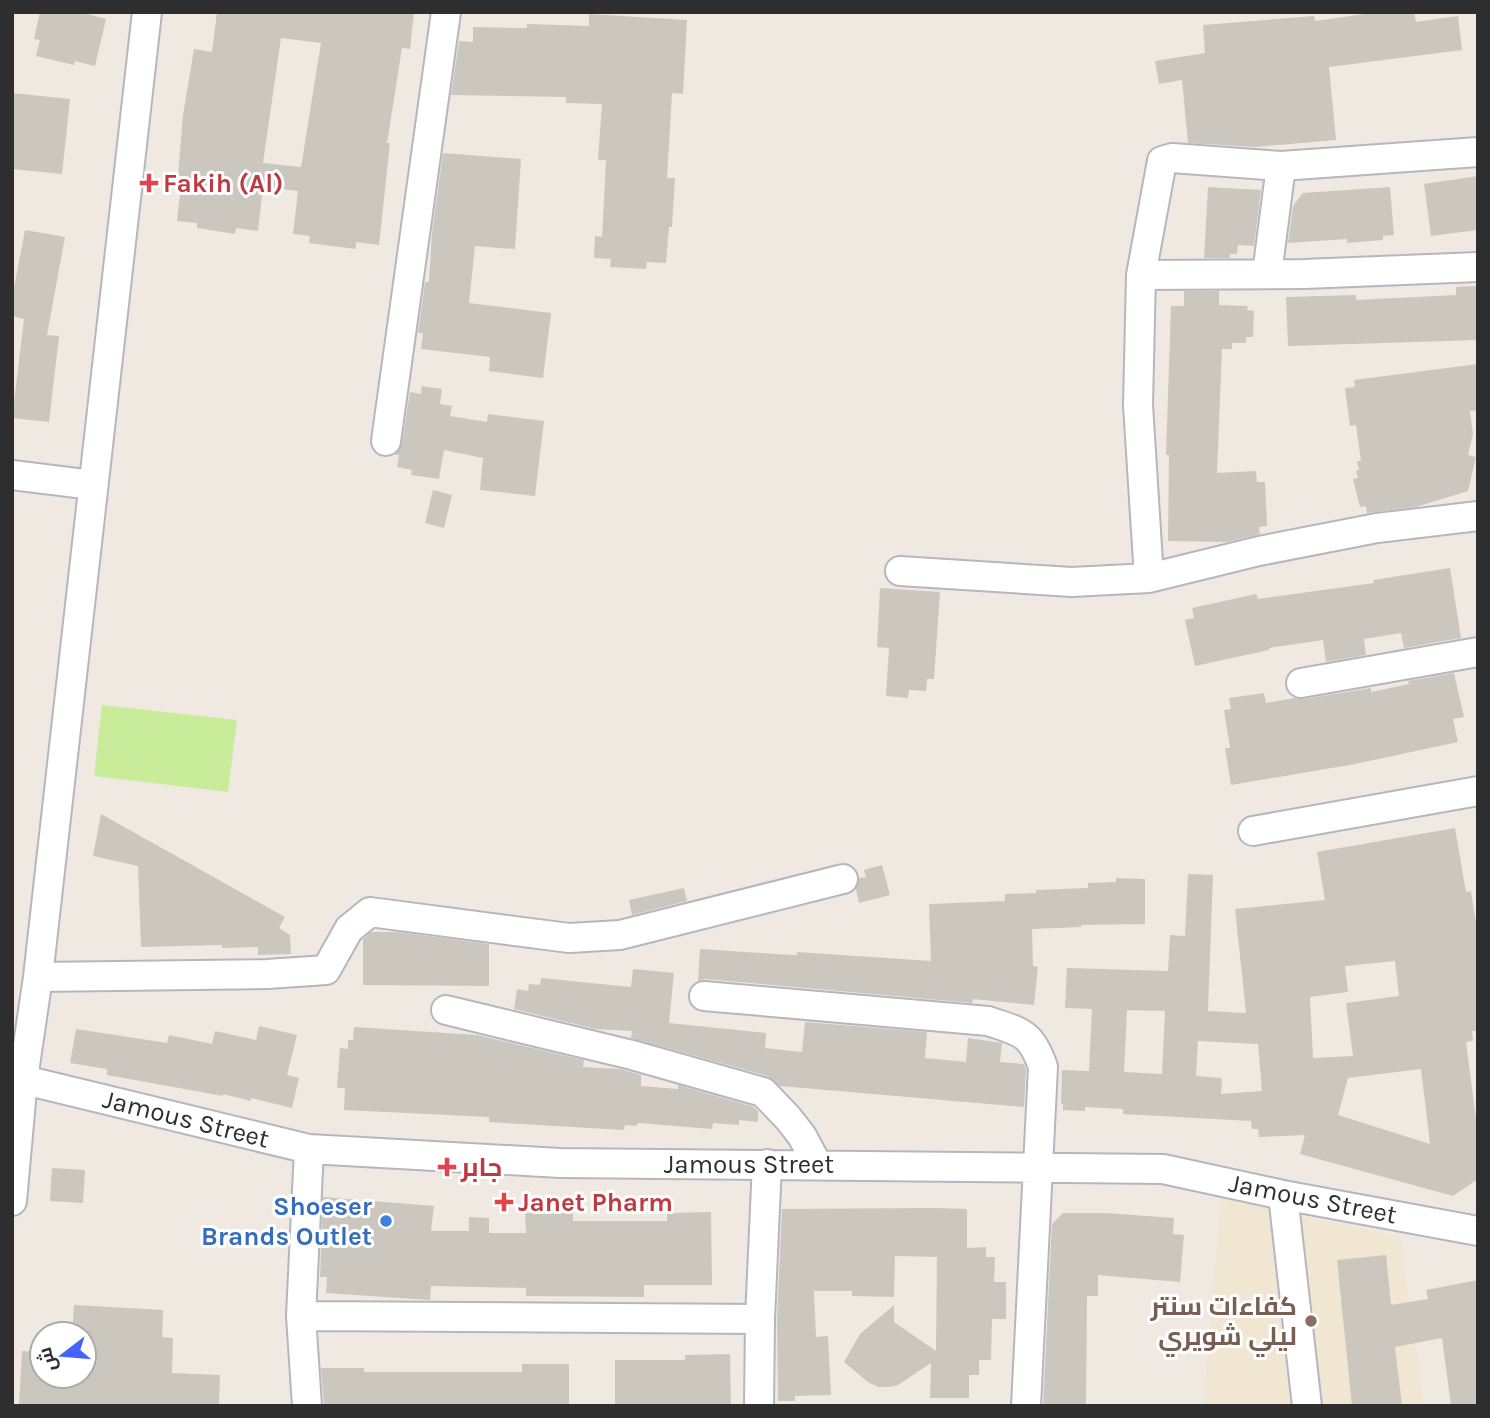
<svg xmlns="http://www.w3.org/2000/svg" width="1490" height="1418" font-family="Karla,Cairo,sans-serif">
  <rect width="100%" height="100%" fill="#efe9e1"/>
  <path fill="#f0e6d1" d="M 1221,1198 L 1400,1237 L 1424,1406 L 1204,1406 Z"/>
  <path fill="#c9ec9a" d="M 102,705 L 237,720 L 228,792 L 94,776 Z"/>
  <path fill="#cbc7bf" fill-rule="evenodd" d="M 40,12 L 87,12 L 87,14 L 106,19 L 95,66 L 75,61 L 74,65 L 36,56 L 40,40 L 34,39 Z
    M 217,12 L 414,12 L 410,49 L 402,48 L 387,143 L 390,143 L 379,245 L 356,242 L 356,249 L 309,243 L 310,236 L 293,234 L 298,191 L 263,187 L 258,231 L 236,228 L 235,234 L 197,228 L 197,223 L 177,221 L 182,176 L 178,176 L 183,115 L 194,49 L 212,52 ZM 281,38 L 321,43 L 301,167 L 263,163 Z
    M 1379,12 L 1414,12 L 1416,22 L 1458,16 L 1462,50 L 1329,67 L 1336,140 L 1256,147 L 1188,143 L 1182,80 L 1159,84 L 1155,61 L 1205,53 L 1203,25 L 1314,16 L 1315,21 Z
    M 589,14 L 687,20 L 683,94 L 672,93 L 667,178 L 675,178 L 672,227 L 669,227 L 666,263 L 647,262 L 646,269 L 610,267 L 611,259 L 594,258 L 595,236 L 602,237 L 606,160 L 598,160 L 602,104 L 566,103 L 566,97 L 451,95 L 459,41 L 473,42 L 473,27 L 527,28 L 527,24 L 589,26 Z
    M 12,93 L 70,99 L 62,174 L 12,169 Z
    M 443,153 L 521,159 L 515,249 L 475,246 L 469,303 L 551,313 L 543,378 L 489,371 L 490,357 L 421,349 L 423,333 L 418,333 L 425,282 L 429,282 L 432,232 Z
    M 1478,176 L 1478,230 L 1431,236 L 1424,184 Z
    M 1208,187 L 1261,190 L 1254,246 L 1238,245 L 1237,254 L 1230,254 L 1230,258 L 1204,258 Z
    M 1390,187 L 1394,235 L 1383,236 L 1383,240 L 1347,243 L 1347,239 L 1288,243 L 1293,206 L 1303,193 Z
    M 25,230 L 65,237 L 47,335 L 59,336 L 49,422 L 12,418 L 24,319 L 12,316 L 12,298 Z
    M 1478,286 L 1478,340 L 1288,346 L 1286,297 L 1356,295 L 1356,300 L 1456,295 L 1456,287 Z
    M 1184,291 L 1219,291 L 1219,305 L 1248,306 L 1247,310 L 1254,311 L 1253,337 L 1246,337 L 1246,343 L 1232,343 L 1232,349 L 1222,349 L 1217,473 L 1256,471 L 1257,482 L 1265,482 L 1267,526 L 1259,527 L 1260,534 L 1227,542 L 1168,541 L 1169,455 L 1166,455 L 1171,306 L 1184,306 Z
    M 1478,364 L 1478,410 L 1470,411 L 1473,434 L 1468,455 L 1476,457 L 1468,491 L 1416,507 L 1367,513 L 1366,506 L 1360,507 L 1353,479 L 1358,478 L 1356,471 L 1359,470 L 1357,461 L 1361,461 L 1356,425 L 1350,426 L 1345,388 L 1355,387 L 1354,380 Z
    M 422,386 L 442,389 L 440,404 L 452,406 L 450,416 L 487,422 L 488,414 L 544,421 L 535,496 L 480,490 L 483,458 L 444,450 L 439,479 L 411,475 L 412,470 L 397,467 L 399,455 L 395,455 L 402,443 L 410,392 L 421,394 Z
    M 433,490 L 452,495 L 444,528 L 425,523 Z
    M 1450,568 L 1461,638 L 1404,648 L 1401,633 L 1364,639 L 1366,655 L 1326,662 L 1323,640 L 1269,648 L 1269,650 L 1195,666 L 1185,620 L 1194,618 L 1192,608 L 1256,594 L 1258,599 L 1374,583 L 1373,580 Z
    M 880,588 L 940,592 L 934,679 L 927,679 L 926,691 L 909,690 L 908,698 L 886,696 L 889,648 L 877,647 Z
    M 1454,673 L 1464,717 L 1453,719 L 1458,742 L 1355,764 L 1231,785 L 1225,748 L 1230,748 L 1224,710 L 1231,709 L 1229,698 L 1264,693 L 1266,703 L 1294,698 L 1304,699 L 1371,688 L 1371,692 L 1409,684 L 1408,681 Z
    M 101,814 L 285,917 L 279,928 L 290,935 L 291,954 L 258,955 L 258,947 L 222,948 L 222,945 L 141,947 L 138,866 L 93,856 Z
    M 1455,828 L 1466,892 L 1471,891 L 1478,936 L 1478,1031 L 1472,1031 L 1473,1041 L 1466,1042 L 1478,1134 L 1478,1179 L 1453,1196 L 1300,1154 L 1305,1135 L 1259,1137 L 1258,1129 L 1252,1129 L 1251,1121 L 1123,1114 L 1123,1109 L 1085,1107 L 1085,1111 L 1063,1110 L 1063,1104 L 1061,1104 L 1062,1070 L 1089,1071 L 1092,1009 L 1065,1008 L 1067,968 L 1168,971 L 1170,935 L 1185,936 L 1188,874 L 1213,875 L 1208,1011 L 1246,1013 L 1235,909 L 1325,900 L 1317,852 ZM 1395,961 L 1399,996 L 1346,1003 L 1353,1056 L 1313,1058 L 1310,997 L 1348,992 L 1345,966 ZM 1127,1010 L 1165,1011 L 1162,1074 L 1124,1072 ZM 1198,1041 L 1258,1044 L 1262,1091 L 1221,1094 L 1222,1078 L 1196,1076 ZM 1421,1069 L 1430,1144 L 1338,1115 L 1348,1078 Z
    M 882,865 L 890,895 L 859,903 L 856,889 L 859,878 L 866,877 L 864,870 Z
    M 1116,878 L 1145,879 L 1145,924 L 1081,925 L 1081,927 L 1032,929 L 1033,966 L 1038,967 L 1034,1005 L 973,999 L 972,1003 L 705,979 L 698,981 L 700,949 L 791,955 L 797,955 L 797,952 L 931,961 L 929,904 L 1005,901 L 1005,894 L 1036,893 L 1036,890 L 1088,888 L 1088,883 L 1116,882 Z
    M 684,888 L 687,901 L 632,915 L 629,900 Z
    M 371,932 L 398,932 L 489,944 L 489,986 L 363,985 L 363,939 Z
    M 633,969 L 674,973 L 669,1023 L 766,1033 L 765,1048 L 802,1052 L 805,1022 L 927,1032 L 925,1058 L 966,1062 L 968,1038 L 1002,1043 L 1000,1062 L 1024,1064 L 1026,1070 L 1024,1107 L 780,1086 L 768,1076 L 631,1038 L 632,1031 L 595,1029 L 514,1009 L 517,989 L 528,991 L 529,984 L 540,985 L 541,978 L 631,987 Z
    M 259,1026 L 297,1035 L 287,1075 L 299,1078 L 292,1108 L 251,1098 L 251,1101 L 223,1094 L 223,1096 L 107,1075 L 107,1069 L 70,1063 L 76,1029 L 167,1043 L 169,1035 L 212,1044 L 215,1031 L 256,1040 Z
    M 354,1027 L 477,1035 L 584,1060 L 583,1067 L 620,1069 L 641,1075 L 641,1086 L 678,1089 L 678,1085 L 754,1107 L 758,1111 L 758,1122 L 739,1120 L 739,1125 L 713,1123 L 712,1129 L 638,1123 L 637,1126 L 625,1125 L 624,1130 L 489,1122 L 489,1117 L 344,1110 L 345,1088 L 337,1088 L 340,1048 L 348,1049 L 348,1040 L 353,1040 Z
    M 52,1168 L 85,1170 L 83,1203 L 50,1201 Z
    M 323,1197 L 434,1206 L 431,1231 L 469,1231 L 469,1217 L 489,1218 L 489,1233 L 526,1233 L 525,1213 L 573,1213 L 573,1221 L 667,1221 L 667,1213 L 711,1212 L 712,1285 L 644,1285 L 644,1297 L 526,1296 L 526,1288 L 431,1286 L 430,1300 L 326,1293 L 327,1277 L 320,1277 Z
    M 934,1208 L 967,1209 L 967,1248 L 986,1247 L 986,1257 L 995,1257 L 994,1282 L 1006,1282 L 1006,1319 L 992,1319 L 991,1360 L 979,1360 L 979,1375 L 969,1375 L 969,1398 L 930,1398 L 931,1363 L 898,1385 L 888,1387 L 878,1387 L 868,1382 L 844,1362 L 860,1334 L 894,1305 L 894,1322 L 936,1351 L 937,1257 L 895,1256 L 894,1297 L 852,1296 L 852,1291 L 814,1291 L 816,1337 L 828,1336 L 831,1395 L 795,1396 L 795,1401 L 778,1401 L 777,1319 L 782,1209 Z
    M 1063,1213 L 1106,1213 L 1174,1218 L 1173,1234 L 1184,1235 L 1180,1282 L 1098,1275 L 1098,1296 L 1087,1296 L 1086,1406 L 1043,1406 L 1052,1224 Z
    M 1386,1255 L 1391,1305 L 1428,1299 L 1426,1290 L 1478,1280 L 1478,1406 L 1451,1406 L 1442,1338 L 1395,1347 L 1402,1406 L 1352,1406 L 1337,1260 Z
    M 74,1305 L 163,1310 L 162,1337 L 173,1338 L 172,1373 L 220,1375 L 219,1406 L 19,1404 L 22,1351 L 42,1352 L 42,1376 L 84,1376 L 84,1334 L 72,1334 Z
    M 730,1354 L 731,1406 L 615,1406 L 615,1360 L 685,1360 L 685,1355 Z
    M 522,1364 L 569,1364 L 569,1406 L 324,1406 L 321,1368 L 364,1368 L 364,1372 L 522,1372 Z"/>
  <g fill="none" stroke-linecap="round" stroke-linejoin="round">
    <defs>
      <path id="minor" d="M 1267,274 L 1281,166
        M 1141,275 L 1304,274 L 1478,267
        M 386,441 L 446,12
        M 12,475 L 93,485
        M 900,571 L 1072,582 L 1149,578 L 1259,551 L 1377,528 L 1478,516
        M 1149,578 L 1138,405 L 1141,275 L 1162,161 L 1172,158 L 1281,166 L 1478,152
        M 1301,683 L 1478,652
        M 1253,831 L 1478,791
        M 38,977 L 267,974 L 326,970 L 349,929 L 370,912 L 569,938 L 620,935 L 843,879
        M 704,996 L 988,1021 C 1021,1032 1031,1032 1043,1067 L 1026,1406
        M 446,1010 L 632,1055 L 763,1092 L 788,1118 L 802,1136 L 817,1164
        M 12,1077 L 309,1149 L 560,1163 L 1163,1169 L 1283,1195 L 1478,1231
        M 1283,1195 L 1307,1406
        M 12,1201 L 23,1079 L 38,977 L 147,12
        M 301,1316 L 760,1319
        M 307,1406 L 301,1316 L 309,1149
        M 759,1406 L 760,1319 L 767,1164"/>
    </defs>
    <use href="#minor" stroke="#b4b7c1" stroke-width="32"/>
    <use href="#minor" stroke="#fff" stroke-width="28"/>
  </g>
  <g fill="#e0444e" stroke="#fff" stroke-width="2.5">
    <path d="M145.5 172.5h7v7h7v7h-7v7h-7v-7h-7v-7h7z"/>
    <path d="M443.5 1156.5h7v7h7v7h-7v7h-7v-7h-7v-7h7z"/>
    <path d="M500.5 1191.5h7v7h7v7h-7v7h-7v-7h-7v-7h7z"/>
  </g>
  <circle fill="#3f7fe0" stroke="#fff" stroke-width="2.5" cx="386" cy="1221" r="7"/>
  <circle fill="#8d6e63" stroke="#fff" stroke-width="2.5" cx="1311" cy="1321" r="7"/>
  <g text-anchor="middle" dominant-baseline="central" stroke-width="6" stroke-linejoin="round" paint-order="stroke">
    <g font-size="26" font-weight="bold" fill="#be3a42" stroke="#fff" text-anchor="start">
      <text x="163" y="183">Fakih (Al)</text>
      <text x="461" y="1167">جابر</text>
      <text x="518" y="1202">Janet Pharm</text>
    </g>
    <g font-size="26" fill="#2e2e2e" stroke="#fff">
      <text transform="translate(186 1119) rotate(14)">Jamous Street</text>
      <text x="749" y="1164">Jamous Street</text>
      <text transform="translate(1313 1199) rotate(11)">Jamous Street</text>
    </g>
    <g font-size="26" font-weight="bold" fill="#366cbe" stroke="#fff" text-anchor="end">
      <text x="372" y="1206">Shoeser<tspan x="372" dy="30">Brands Outlet</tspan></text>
    </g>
    <g font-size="26" font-weight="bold" fill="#785e54" stroke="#fff" text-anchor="end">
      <text x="1297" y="1306">كفاءات سنتر<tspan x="1297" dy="30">ليلي شويري</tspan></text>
    </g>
  </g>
  <rect width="1490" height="1418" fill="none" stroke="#2e2e2e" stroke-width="28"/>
  <g transform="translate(63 1355) rotate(254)"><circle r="33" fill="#ffffff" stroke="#ababab" stroke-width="2"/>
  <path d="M0-5L12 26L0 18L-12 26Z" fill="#4264fb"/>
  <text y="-10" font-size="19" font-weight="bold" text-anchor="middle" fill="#2e2e2e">ش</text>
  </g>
</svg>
